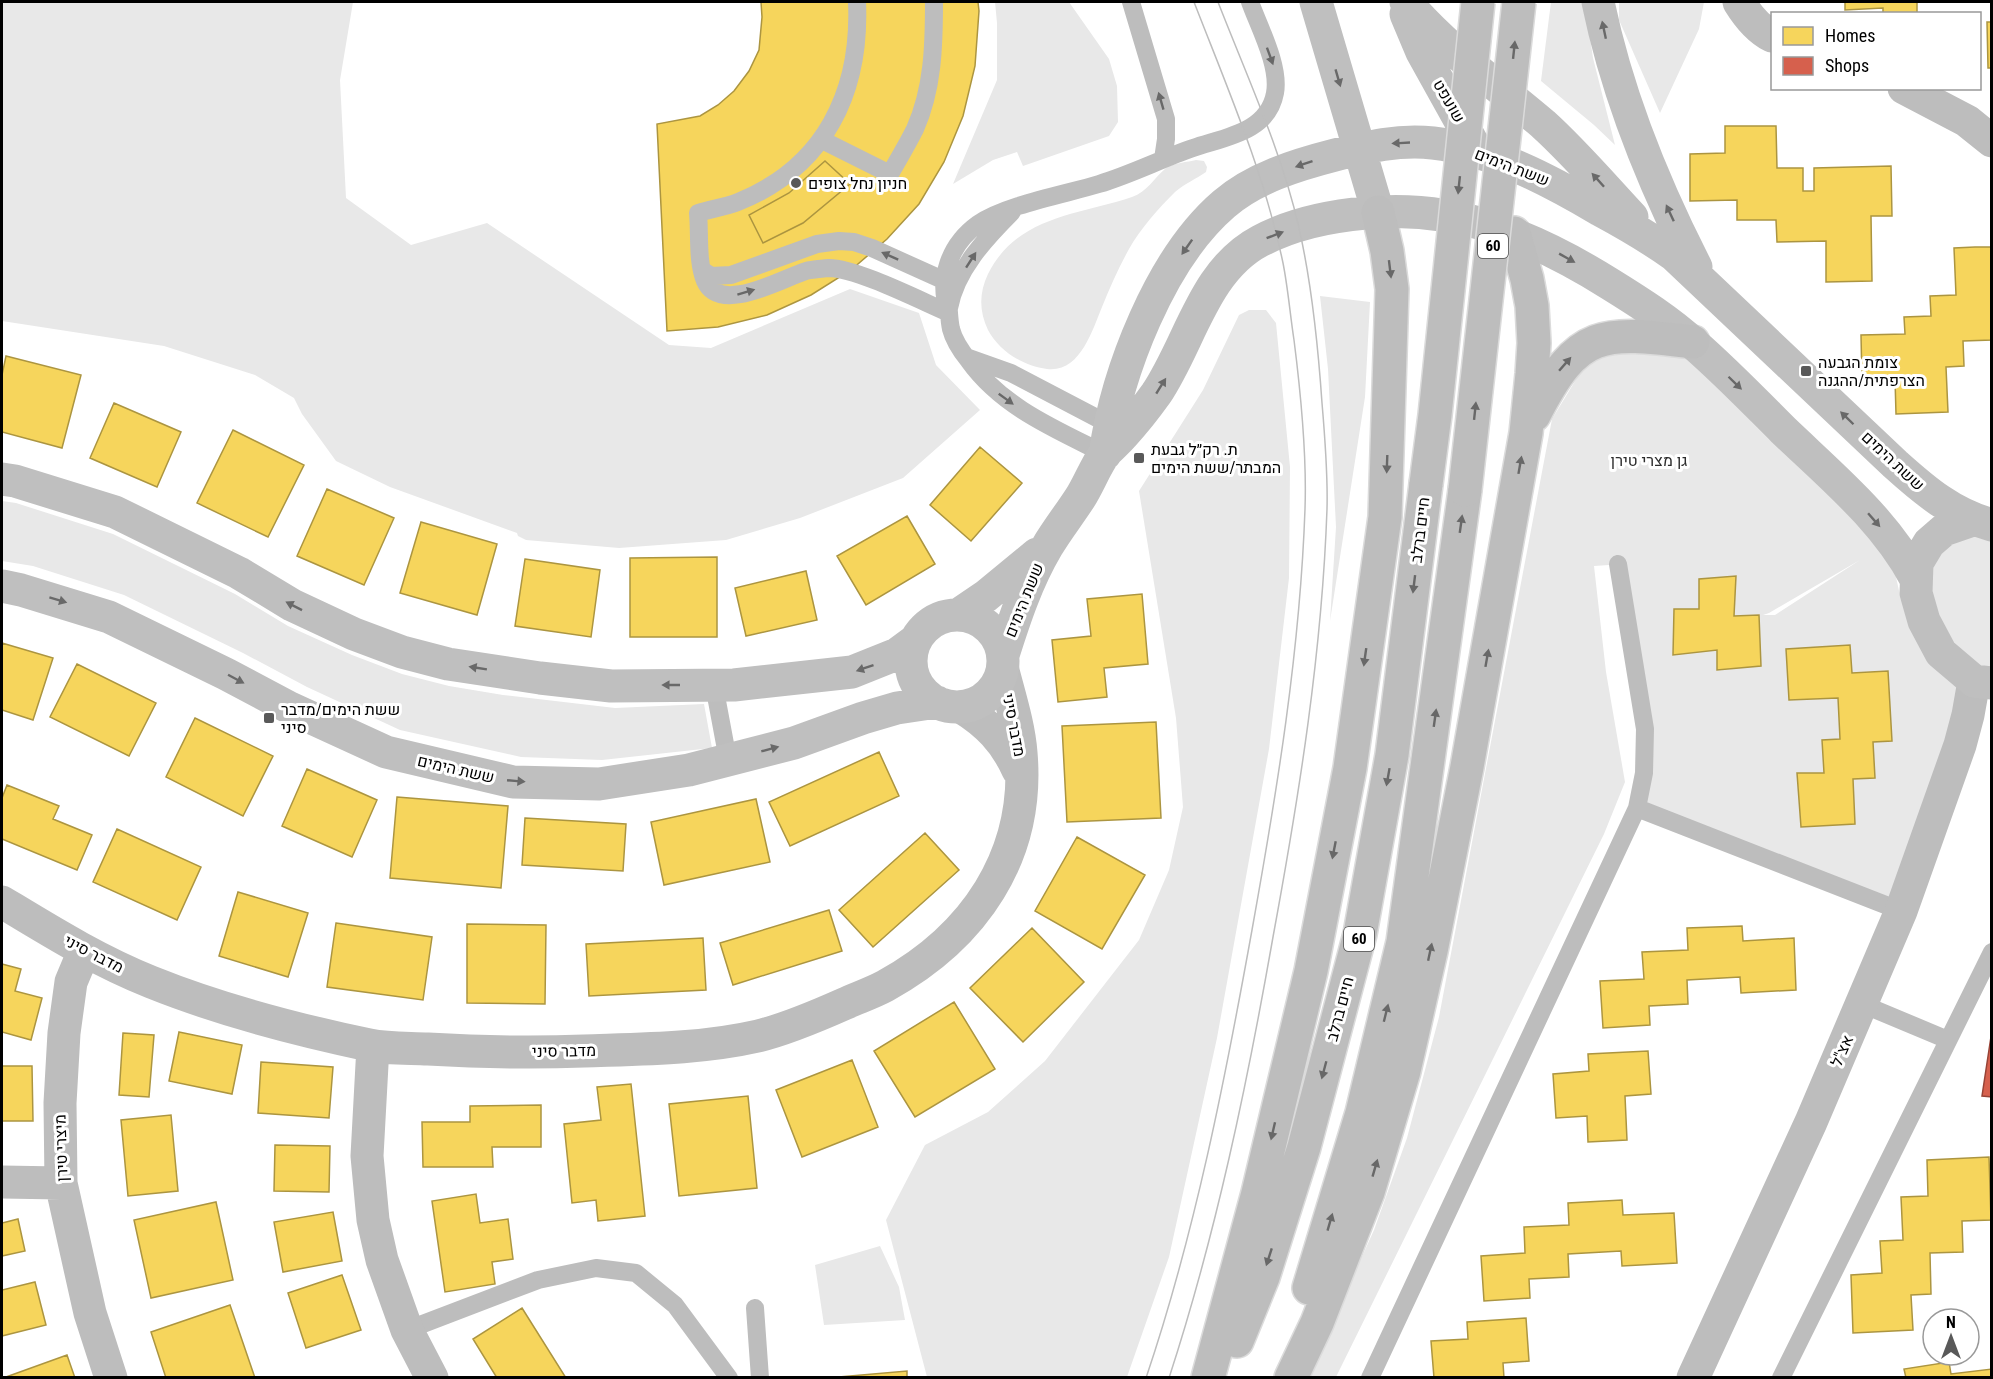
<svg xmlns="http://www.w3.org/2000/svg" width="1993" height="1379" font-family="'Roboto Condensed',Heebo,sans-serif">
  <rect width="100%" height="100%" fill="#fff"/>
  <path fill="#e8e8e8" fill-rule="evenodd" d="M 2,2 L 353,2 L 340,80 L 346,198 L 411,245 L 487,223 L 669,345 L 711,348 L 850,289 L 919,313 L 936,365 L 980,410 L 903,478 L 800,518 L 726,540 L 619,548 L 526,540 L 518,536 L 517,533 L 390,487 L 336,461 L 302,414 L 294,398 L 255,375 L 164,346 L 2,321 Z
    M 995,2 L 1069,2 L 1109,59 L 1117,86 L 1118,122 L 1109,136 L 1023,166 L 1017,152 L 993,160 L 953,184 L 997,80 L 997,23 Z
    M 1551,2 L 1585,2 L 1593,58 L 1615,145 L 1594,125 L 1541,81 Z
    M 1619,2 L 1704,2 L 1699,29 L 1660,113 L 1619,20 Z
    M 1196,160 L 1204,161 L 1207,167 L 1206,172 C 1196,179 1184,184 1175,192 C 1159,208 1140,229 1129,249 C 1119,267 1110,287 1102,307 C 1092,331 1080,373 1047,369 C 1023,366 999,351 988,330 C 979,311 979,293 988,274 C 1017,216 1078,215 1132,197 C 1147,192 1154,178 1166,168 C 1173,163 1188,162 1196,160 Z
    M 1320,296 L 1370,302 L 1365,397 L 1330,621 L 1336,527 L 1328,369 Z
    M 1249,310 L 1266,310 L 1276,323 L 1290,467 L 1289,578 L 1269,749 L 1217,1038 L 1169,1257 L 1127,1377 L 927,1377 L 886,1220 L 925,1145 L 988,1112 L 1045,1061 L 1139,940 L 1169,870 L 1183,807 L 1176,718 L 1139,491 L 1203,390 L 1239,315 Z
    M 1628,350 L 1687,356 L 1840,506 L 1893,563 L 1901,600 L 1962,690 L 1893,899 L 1644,803 L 1624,564 L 1594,566 L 1606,672 L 1625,782 L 1604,834 L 1336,1377 L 1307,1378 L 1374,1230 L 1407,1138 L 1439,1017 L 1552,419 L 1583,368 L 1596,359 ZM 1860,560 L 1775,615 L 1763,615 L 1769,613 ZM 1699,579 L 1734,616 L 1759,615 L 1761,666 L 1718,670 L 1717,650 L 1673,655 L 1674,609 L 1699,609 ZM 1850,645 L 1852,673 L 1888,672 L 1892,741 L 1873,742 L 1875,778 L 1853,779 L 1855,824 L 1801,826 L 1797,773 L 1824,773 L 1822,741 L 1840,739 L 1838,698 L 1789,700 L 1786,649 Z
    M 2,501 L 16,503 L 113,534 L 235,594 L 288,626 L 352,655 L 402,674 L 449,686 L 503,695 L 615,708 L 704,704 L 712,748 L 602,760 L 521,757 L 400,730 L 307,687 L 243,653 L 124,595 L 33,566 L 2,561 Z
    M 1991,525 L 1991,683 L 1924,621 L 1929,543 Z
    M 880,1246 L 899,1287 L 905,1320 L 824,1325 L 815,1265 Z"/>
  <path fill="#f6d55c" stroke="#ac9540" stroke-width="1.5" d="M 761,2 L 978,2 L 979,11 L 975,66 L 963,116 L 944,162 L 919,204 L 887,239 L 851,270 L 811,295 L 767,315 L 718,327 L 667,331 L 657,124 L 700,116 L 718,105 L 734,91 L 749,71 L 759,50 L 762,17 Z
    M 1845,2 L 1917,2 L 1917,14 L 1883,14 L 1883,8 L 1845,10 Z
    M 1987,22 L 1992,22 L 1992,68 L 1988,68 Z
    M 1725,126 L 1776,126 L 1777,168 L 1803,168 L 1803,191 L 1814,191 L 1814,168 L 1891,166 L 1892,216 L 1871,216 L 1872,281 L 1826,282 L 1826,241 L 1777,242 L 1776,220 L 1737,220 L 1737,200 L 1690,201 L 1690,154 L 1725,153 Z
    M 825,161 L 850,184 L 803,223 L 763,243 L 749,215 L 789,193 Z
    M 1975,247 L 1992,247 L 1992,340 L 1963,341 L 1964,366 L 1946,367 L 1948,412 L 1896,414 L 1895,379 L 1862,381 L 1861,335 L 1905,334 L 1904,317 L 1931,316 L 1930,296 L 1956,295 L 1954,248 Z
    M 6,356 L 81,375 L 62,448 L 2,432 L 2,375 Z
    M 114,403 L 181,432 L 157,487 L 90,458 Z
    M 233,430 L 304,465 L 268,537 L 197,503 Z
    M 980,447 L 1022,483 L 971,541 L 930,505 Z
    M 327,489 L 394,518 L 364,585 L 297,556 Z
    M 907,516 L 935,564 L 866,605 L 837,556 Z
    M 421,522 L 497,544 L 477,615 L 400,593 Z
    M 717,557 L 717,637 L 630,637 L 630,558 Z
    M 525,559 L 600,570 L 591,637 L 515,626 Z
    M 806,571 L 817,620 L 746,636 L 735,588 Z
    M 1736,576 L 1734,616 L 1759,615 L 1761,666 L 1717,670 L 1717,650 L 1673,655 L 1674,609 L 1699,609 L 1699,579 Z
    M 1142,594 L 1148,664 L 1104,668 L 1107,697 L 1058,702 L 1052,640 L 1091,636 L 1087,599 Z
    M 2,643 L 53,658 L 33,720 L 2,710 Z
    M 1850,645 L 1852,673 L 1888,671 L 1892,741 L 1873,742 L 1875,778 L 1853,779 L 1855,824 L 1801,827 L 1797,773 L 1824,773 L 1822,740 L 1840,739 L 1838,698 L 1789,700 L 1786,649 Z
    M 77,664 L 156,703 L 129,756 L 50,717 Z
    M 195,718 L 273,756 L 243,816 L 166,777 Z
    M 1156,722 L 1161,818 L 1067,822 L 1062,726 Z
    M 879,752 L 899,796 L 790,846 L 769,802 Z
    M 307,769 L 377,800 L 352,857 L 282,826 Z
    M 7,785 L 59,806 L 53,819 L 92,835 L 77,870 L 2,839 L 2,798 Z
    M 397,797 L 508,806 L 501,888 L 390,878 Z
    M 756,799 L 770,862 L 664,885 L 651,822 Z
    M 525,818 L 626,824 L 623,871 L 522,865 Z
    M 117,829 L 201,867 L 177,920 L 93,882 Z
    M 925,833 L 959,870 L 873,947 L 839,910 Z
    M 1077,837 L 1145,875 L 1102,949 L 1035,911 Z
    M 238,892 L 308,913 L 288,977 L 219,956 Z
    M 829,910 L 842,951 L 733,985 L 720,943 Z
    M 336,923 L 432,937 L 423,1000 L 327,987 Z
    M 467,924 L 546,925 L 545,1004 L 467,1003 Z
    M 1742,926 L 1743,941 L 1794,938 L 1796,990 L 1741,993 L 1740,977 L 1687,980 L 1688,1004 L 1649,1006 L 1650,1025 L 1603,1028 L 1600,981 L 1644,979 L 1642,952 L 1688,950 L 1687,928 Z
    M 1032,928 L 1084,982 L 1023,1042 L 970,988 Z
    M 703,938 L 706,990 L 589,996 L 586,944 Z
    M 2,964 L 21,969 L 15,991 L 42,998 L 31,1040 L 2,1032 Z
    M 954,1002 L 995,1069 L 915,1117 L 874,1051 Z
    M 179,1032 L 242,1045 L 232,1094 L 169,1081 Z
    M 123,1033 L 154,1035 L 149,1097 L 119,1095 Z
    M 1648,1051 L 1651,1094 L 1625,1096 L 1627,1140 L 1588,1142 L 1587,1116 L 1556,1118 L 1553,1074 L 1589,1071 L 1588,1054 Z
    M 852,1060 L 878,1127 L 802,1157 L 776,1090 Z
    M 261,1062 L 333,1067 L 329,1118 L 258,1113 Z
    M 2,1066 L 32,1066 L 33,1121 L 2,1121 Z
    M 631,1084 L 645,1216 L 598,1221 L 596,1200 L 572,1203 L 564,1124 L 601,1120 L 597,1087 Z
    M 748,1096 L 757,1188 L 679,1196 L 669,1104 Z
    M 541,1105 L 541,1147 L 492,1147 L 493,1167 L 423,1167 L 422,1122 L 470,1122 L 470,1106 Z
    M 171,1115 L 178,1191 L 128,1196 L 121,1120 Z
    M 275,1145 L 330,1146 L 329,1192 L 274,1191 Z
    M 1989,1157 L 1991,1220 L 1962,1221 L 1963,1252 L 1930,1253 L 1931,1294 L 1911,1295 L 1913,1330 L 1853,1333 L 1851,1275 L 1882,1273 L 1880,1241 L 1903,1240 L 1901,1197 L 1928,1196 L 1927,1160 Z
    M 476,1194 L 480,1223 L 508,1219 L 513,1259 L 492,1262 L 495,1284 L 445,1292 L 432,1201 Z
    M 1622,1200 L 1623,1215 L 1674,1213 L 1677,1263 L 1622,1266 L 1621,1251 L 1568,1254 L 1569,1277 L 1529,1279 L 1530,1298 L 1484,1301 L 1481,1256 L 1525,1253 L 1524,1227 L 1569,1225 L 1568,1203 Z
    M 216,1202 L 233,1280 L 151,1298 L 134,1220 Z
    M 333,1212 L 342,1261 L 283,1272 L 274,1222 Z
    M 18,1219 L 25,1251 L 2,1256 L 2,1223 Z
    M 342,1275 L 361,1330 L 306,1348 L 288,1293 Z
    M 35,1282 L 46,1325 L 2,1336 L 2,1290 Z
    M 230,1305 L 255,1378 L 166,1378 L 151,1332 Z
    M 522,1308 L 566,1378 L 497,1378 L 473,1339 Z
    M 1526,1318 L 1529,1361 L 1503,1363 L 1504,1378 L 1434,1378 L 1431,1341 L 1468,1339 L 1467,1322 Z
    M 67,1355 L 75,1378 L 6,1377 Z
    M 1949,1362 L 1951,1374 L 1992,1369 L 1992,1378 L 1906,1378 L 1904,1369 Z
    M 907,1371 L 907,1378 L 827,1378 Z"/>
  <path fill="#d6604d" stroke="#964336" stroke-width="1.5" d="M 1992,1030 L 1992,1097 L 1982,1096 Z"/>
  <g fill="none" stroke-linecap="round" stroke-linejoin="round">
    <defs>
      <path id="highway" d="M 1534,415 C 1578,328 1602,331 1693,342
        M 1309,1288 L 1362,1113 L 1403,942 L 1465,490
        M 1237,1341 L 1263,1277 L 1304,1147 L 1360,934 L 1392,755 L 1426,484
        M 1208,1378 L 1258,1193 L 1311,971 L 1350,768 L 1385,517 L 1392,289 L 1387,251 L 1378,212
        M 1291,1378 L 1317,1323 L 1368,1192 L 1404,1071 L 1431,951 L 1467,767 L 1526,433 L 1532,374 L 1534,343 L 1532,306 L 1527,279 L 1514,233"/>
    </defs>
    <use href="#highway" stroke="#dbdbdb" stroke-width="36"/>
    <path stroke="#bdbdbd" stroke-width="18" d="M 857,2 C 861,92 825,167 738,202 C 725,207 711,209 698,213 C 700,234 697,262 705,281 C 720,315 783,278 806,271 C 813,269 821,269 829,268 C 856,268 921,301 949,313
      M 1131,2 L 1166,119 L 1166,139 L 1163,159
      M 822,140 L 890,174 C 898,160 907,145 915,129 C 933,89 934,45 934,2
      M 702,270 L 711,276 L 731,275 L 817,244 L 839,241 L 854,242 L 872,248 L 943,280
      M 948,301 C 949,310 949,320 951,329 C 954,341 961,351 969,361 C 1002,407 1055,429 1105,454
      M 949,308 C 956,270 985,239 1012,212
      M 949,313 C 937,280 949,245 978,224 C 1005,205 1066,194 1099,184 C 1132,174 1161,159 1193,148 C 1225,137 1268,132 1275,93 C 1280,66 1259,27 1250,2
      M 966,357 L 1011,373 L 1116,428
      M 714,685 L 728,760
      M 1637,808 L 1901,911
      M 1862,1004 L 1948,1040
      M 755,1308 L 760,1378
      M 407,1330 L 538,1280 L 596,1268 L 636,1273 L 675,1305 L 729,1378
      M 1370,1378 L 1637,808 L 1644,773 L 1645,729 L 1618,564
      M 1781,1378 L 1992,952"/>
    <path stroke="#bdbdbd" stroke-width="33" d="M 1739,2 C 1747,15 1758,29 1772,36
      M 1904,88 L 1967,121 L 1992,141
      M 961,707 C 987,723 1005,741 1018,770
      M 2,902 C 50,931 98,961 151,982 C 218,1009 298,1030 369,1045 C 388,1049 408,1048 428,1049 C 480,1052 532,1053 584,1051 C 642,1049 701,1049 758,1036 C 787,1029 817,1016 844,1004 C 857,998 872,993 885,986 C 974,937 1030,856 1021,753 C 1019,726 1010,698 1003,671
      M 84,951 L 71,982 L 64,1033 L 60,1103 L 61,1183 L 90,1313 L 111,1378
      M 373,1046 L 367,1156 L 373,1220 L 382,1260 L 407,1330 L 432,1378
      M 2,1182 L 61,1183
      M 1693,1378 L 1811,1122 L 1901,911 L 1960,745 L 1968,715 L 1974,681"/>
    <path stroke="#bfbfbf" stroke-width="33" d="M 1316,2 L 1378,212
      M 1406,2 C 1446,49 1496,84 1543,124 C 1575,153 1603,186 1632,217
      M 1598,2 C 1617,94 1653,183 1696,267
      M 1406,14 L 1422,52 L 1472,142
      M 1105,454 C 1117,372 1160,259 1224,204 C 1254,178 1296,165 1335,155 C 1367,147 1399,139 1433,143 C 1493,150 1549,180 1600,210 C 1626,224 1650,238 1674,255 L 1895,464 C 1925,491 1952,514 1992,525
      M 2,479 L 15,481 L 115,512 L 239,573 L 292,605 L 354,634 L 402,652 L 448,664 L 540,678 L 611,686 L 734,685 L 852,672 L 897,654 L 916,640
      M 1973,520 L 1944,530 L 1929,543 L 1917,563 L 1916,593 L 1924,621 L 1941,653 L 1974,681 L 1992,683
      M 2,586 L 21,590 L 109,617 L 226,674 L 290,708 L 386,752 L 513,782 L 599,784 L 689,770 L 794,743 L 863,718 L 897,708 L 937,702
      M911 661a46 46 0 1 1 92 0a46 46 0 1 1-92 0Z
      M 958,615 L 986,596 L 1037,554
      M 1003,655 C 1015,617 1027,581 1047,547 C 1057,530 1069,515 1080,498 C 1089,484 1095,467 1105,453 C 1111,447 1118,441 1123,435 C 1135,422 1146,408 1156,394 C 1190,344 1203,271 1260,241 C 1292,224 1331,216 1366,213 C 1457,204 1535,237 1610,284 C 1639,302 1669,321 1694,344 C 1725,371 1754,401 1783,430 C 1831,476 1885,520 1916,579"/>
    <use href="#highway" stroke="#bdbdbd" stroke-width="33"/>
    <path stroke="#bdbdbd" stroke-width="1.5" d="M 1146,1378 C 1195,1233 1225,1080 1252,930 C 1277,791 1300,651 1305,509 C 1307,453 1301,395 1294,340 C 1290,314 1288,288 1283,263 C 1264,172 1227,87 1194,2
      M 1169,1378 C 1216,1234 1247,1085 1273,937 C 1299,796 1322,653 1327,509 C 1328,474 1325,438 1322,403 C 1318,345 1312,285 1299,228 C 1282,152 1246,74 1218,2"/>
    <defs>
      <path id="highway-bridge" d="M 1426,484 L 1435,415 L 1478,2
        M 1465,490 L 1519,2"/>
    </defs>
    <use href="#highway-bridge" stroke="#dbdbdb" stroke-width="36" stroke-linecap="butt"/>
    <use href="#highway-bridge" stroke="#bdbdbd" stroke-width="33"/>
  </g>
  <defs><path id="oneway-solid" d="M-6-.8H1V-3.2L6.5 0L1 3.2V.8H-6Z" transform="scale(1.5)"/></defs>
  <g fill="#696969">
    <use href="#oneway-solid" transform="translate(1604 30) rotate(-102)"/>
    <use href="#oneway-solid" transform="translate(1338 78) rotate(74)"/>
    <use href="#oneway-solid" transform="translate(1401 143) rotate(177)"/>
    <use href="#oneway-solid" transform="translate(1304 164) rotate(161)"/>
    <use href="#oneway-solid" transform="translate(1598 180) rotate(-132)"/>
    <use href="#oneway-solid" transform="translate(1670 213) rotate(-115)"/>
    <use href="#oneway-solid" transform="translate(1275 235) rotate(-21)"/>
    <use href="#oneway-solid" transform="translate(1187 247) rotate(125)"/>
    <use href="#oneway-solid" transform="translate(1567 258) rotate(29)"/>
    <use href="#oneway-solid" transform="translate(1735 383) rotate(44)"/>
    <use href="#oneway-solid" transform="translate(1161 386) rotate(-58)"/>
    <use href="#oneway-solid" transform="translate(1847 418) rotate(-136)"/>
    <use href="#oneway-solid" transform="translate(1874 520) rotate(49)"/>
    <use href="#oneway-solid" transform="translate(58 600) rotate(17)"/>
    <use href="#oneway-solid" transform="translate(294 606) rotate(-153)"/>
    <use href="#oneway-solid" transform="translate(478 668) rotate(-171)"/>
    <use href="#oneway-solid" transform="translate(865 668) rotate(161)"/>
    <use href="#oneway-solid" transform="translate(236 679) rotate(28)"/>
    <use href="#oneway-solid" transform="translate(671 685) rotate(180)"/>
    <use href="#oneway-solid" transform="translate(770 749) rotate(-15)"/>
    <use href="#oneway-solid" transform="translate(516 781) rotate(5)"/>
  </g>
  <g fill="#686868">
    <use href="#oneway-solid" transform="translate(1514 50) rotate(-84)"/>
    <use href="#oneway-solid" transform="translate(1270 56) rotate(70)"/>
    <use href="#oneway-solid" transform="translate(1161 101) rotate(-106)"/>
    <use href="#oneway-solid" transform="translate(1459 185) rotate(96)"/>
    <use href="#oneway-solid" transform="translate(890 256) rotate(-156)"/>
    <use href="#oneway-solid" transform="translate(971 260) rotate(-57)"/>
    <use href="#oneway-solid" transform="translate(1390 269) rotate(83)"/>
    <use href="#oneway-solid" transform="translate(746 292) rotate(-17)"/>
    <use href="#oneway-solid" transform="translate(1565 364) rotate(-49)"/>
    <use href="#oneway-solid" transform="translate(1006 399) rotate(36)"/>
    <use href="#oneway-solid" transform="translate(1475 411) rotate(-84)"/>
    <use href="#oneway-solid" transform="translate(1387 464) rotate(92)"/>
    <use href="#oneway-solid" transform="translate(1520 465) rotate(-80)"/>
    <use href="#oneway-solid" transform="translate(1461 524) rotate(-82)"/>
    <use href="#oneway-solid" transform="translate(1414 584) rotate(97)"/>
    <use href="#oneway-solid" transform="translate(1365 657) rotate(98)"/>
    <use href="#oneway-solid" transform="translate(1487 658) rotate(-80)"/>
    <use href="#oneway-solid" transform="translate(1435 718) rotate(-82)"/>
    <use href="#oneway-solid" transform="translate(1388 777) rotate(100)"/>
    <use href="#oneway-solid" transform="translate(1334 850) rotate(101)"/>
    <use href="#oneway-solid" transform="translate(1430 952) rotate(-78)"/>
    <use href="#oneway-solid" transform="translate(1386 1013) rotate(-76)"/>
    <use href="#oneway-solid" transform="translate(1324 1070) rotate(105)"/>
    <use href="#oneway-solid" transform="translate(1273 1131) rotate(103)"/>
    <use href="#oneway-solid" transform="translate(1375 1168) rotate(-74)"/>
    <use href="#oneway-solid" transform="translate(1330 1222) rotate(-74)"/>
    <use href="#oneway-solid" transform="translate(1269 1257) rotate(108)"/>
  </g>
  <g fill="#595959" stroke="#fff" stroke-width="2">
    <circle cx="796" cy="183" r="6"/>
    <rect x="1800" y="365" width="12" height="12" rx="3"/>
    <rect x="1133" y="452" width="12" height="12" rx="3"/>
    <rect x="263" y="712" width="12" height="12" rx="3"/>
  </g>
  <g text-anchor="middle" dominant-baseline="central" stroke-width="6" stroke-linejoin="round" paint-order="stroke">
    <g fill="#fff" stroke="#4c4c4c" stroke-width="1.5">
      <rect x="1478" y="234" width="30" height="24" rx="4.5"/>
      <rect x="1344" y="927" width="30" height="24" rx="4.5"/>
    </g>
    <g font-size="15" font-weight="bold" fill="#000">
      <text x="1493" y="246">60</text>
      <text x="1359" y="939">60</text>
    </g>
    <g font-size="16" fill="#000" stroke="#fff">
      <text transform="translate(1449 101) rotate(60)">שועפט</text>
      <text transform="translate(1512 167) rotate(21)">ששת הימים</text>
      <text transform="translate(1893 461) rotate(43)">ששת הימים</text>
      <text transform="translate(1420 530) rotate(-83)">חיים ברלב</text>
      <text transform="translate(1024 600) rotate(-68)">ששת הימים</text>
      <text transform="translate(1014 725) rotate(79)">מדבר סיני</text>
      <text transform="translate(456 769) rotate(13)">ששת הימים</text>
      <text transform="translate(94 954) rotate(27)">מדבר סיני</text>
      <text transform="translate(1340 1009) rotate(-75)">חיים ברלב</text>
      <text transform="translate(564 1051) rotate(-1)">מדבר סיני</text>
      <text transform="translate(1842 1051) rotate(-66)">אצ"ל</text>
      <text transform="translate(61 1148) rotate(-92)">מיצרי טירן</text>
    </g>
    <g font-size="16" fill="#000" stroke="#fff" text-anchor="start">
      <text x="808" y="183">חניון נחל צופים</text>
      <text x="1818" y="362">צומת הגבעה<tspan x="1818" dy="18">הצרפתית/ההגנה</tspan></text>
      <text x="1151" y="449">ת. רק״ל גבעת<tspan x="1151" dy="18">המבתר/ששת הימים</tspan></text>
      <text x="281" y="709">ששת הימים/מדבר<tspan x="281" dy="18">סיני</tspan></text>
    </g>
    <g font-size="16" fill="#2d2d2d" stroke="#fff">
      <text x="1649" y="460">גן מצרי טירן</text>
    </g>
  </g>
  <rect width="1993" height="1379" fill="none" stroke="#000000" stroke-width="6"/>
  <rect x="1771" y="12" width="210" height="78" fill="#ffffff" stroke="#999999" stroke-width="1.5"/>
  <rect x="1783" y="27" width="30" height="18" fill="#f6d55c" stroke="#999999" stroke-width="1.5"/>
  <text x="1825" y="42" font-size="18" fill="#000000">Homes</text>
  <rect x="1783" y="57" width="30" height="18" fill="#d6604d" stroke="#999999" stroke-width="1.5"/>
  <text x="1825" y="72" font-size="18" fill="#000000">Shops</text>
  <g transform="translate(1951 1337)"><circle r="28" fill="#ffffff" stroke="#999999" stroke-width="1.5"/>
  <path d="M0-4.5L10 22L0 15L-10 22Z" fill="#595959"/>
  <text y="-9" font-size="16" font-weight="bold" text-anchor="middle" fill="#000000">N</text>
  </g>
</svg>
